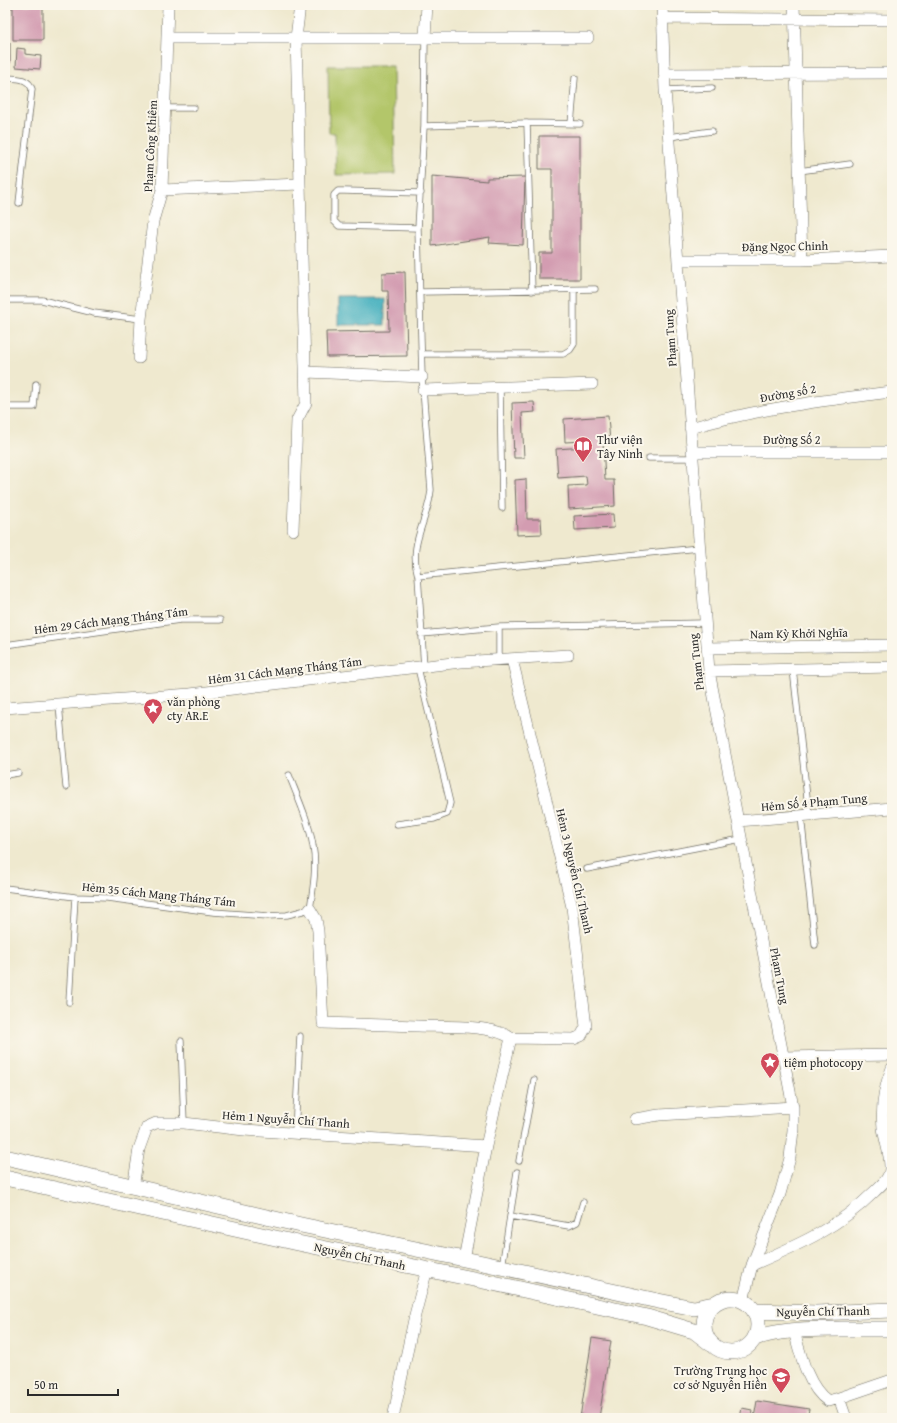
<svg xmlns="http://www.w3.org/2000/svg" width="897" height="1423" font-family="'Gentium Book Plus',serif">
  <rect width="100%" height="100%" fill="#fbf7ec"/>
  <filter id="ink" filterUnits="userSpaceOnUse"><feTurbulence type="fractalNoise" baseFrequency=".025" numOctaves="2"/><feDisplacementMap in="SourceGraphic" scale="8" xChannelSelector="R" yChannelSelector="G"/><feConvolveMatrix kernelMatrix="1 2 1 2 8 2 1 2 1" color-interpolation-filters="sRGB"/></filter>
  <filter id="wash" filterUnits="userSpaceOnUse"><feTurbulence type="fractalNoise" baseFrequency=".012" numOctaves="4" result="noise"/><feDisplacementMap in="SourceGraphic" scale="16" xChannelSelector="R" yChannelSelector="G"/><feGaussianBlur stdDeviation="0.9" result="paint"/><feColorMatrix in="noise" values="0 0 0 0 0 0 0 0 0 0 0 0 0 0 0 0 0 1.4 0 .05"/><feComposite in="paint" operator="in"/></filter>
  <g filter="url(#wash)">
    <rect width="100%" height="100%" fill="#efe9cf"/>
    <path fill="#b3c66a" stroke="#6f784a" d="M 328,66 L 393,66 L 395,174 L 336,175 L 335,133 L 329,133 Z"/>
    <path fill="#40aebd" stroke="#366c74" d="M 338,299 L 385,299 L 385,325 L 338,325 Z"/>
    <g id="blocks">
      <path fill="#d39cb1" d="M 5,5 L 43,5 L 43,40 L 13,40 L 13,8 L 5,7 Z
        M 5,43 L 10,43 L 10,63 L 5,63 Z
        M 17,48 L 25,49 L 25,54 L 41,56 L 40,69 L 16,67 Z
        M 539,136 L 580,136 L 580,279 L 539,279 L 539,253 L 552,253 L 552,169 L 539,169 Z
        M 432,176 L 487,181 L 487,178 L 525,177 L 523,245 L 489,243 L 490,237 L 432,246 Z
        M 405,272 L 407,356 L 327,357 L 326,332 L 389,331 L 388,291 L 382,291 L 382,273 Z
        M 534,402 L 535,412 L 522,413 L 524,458 L 514,458 L 512,403 Z
        M 608,416 L 610,443 L 603,443 L 605,480 L 614,480 L 615,506 L 569,509 L 568,486 L 587,485 L 586,476 L 558,478 L 556,449 L 585,447 L 584,441 L 565,442 L 564,419 Z
        M 526,479 L 527,519 L 541,519 L 542,534 L 517,535 L 515,480 Z
        M 613,514 L 614,528 L 575,530 L 574,516 Z
        M 592,1338 L 611,1341 L 599,1418 L 580,1418 Z
        M 757,1401 L 809,1409 L 807,1418 L 754,1418 Z
        M 742,1408 L 752,1410 L 751,1418 L 740,1418 Z"/>
    </g>
  </g>
  <g filter="url(#ink)">
    <use href="#blocks" fill-opacity="0" stroke="#706e64" stroke-width="1"/>
    <g fill="none" stroke-linecap="round" stroke-linejoin="round">
      <defs>
        <path id="lane" d="M 5,78 C 16,79 28,77 32,89 L 19,203
          M 665,90 L 712,88
          M 165,108 L 194,108
          M 527,123 L 532,291
          M 571,124 L 575,78
          M 424,126 L 527,123 L 580,124
          M 669,137 L 712,131
          M 799,171 L 850,164
          M 418,228 L 339,226 L 334,221 L 334,195 L 338,191 L 344,191 L 421,193
          M 421,292 L 595,289
          M 5,300 L 42,300 L 94,313 L 141,319
          M 422,354 L 563,354 L 570,350 L 574,344 L 574,290
          M 500,387 L 502,508
          M 5,407 L 34,407 L 36,384
          M 649,458 L 692,458
          M 418,576 L 699,548
          M 499,627 L 705,623
          M 421,634 L 499,627 L 499,659
          M 5,645 L 180,620 L 220,620
          M 424,667 L 418,576 C 408,543 428,521 431,490 L 422,377 L 418,228 L 424,126 L 425,37
          M 793,669 L 809,816
          M 59,704 L 66,787
          M 5,775 L 18,773
          M 801,816 L 815,945
          M 397,824 L 434,819 L 447,814 L 450,803 L 418,668
          M 587,869 L 741,839
          M 5,888 L 75,897 L 107,898 L 213,912 L 268,916 L 287,915 L 310,909 C 313,889 317,867 313,846 C 309,822 298,798 289,775
          M 69,1002 L 75,897
          M 181,1041 L 184,1123
          M 295,1132 L 300,1036
          M 519,1161 L 534,1080
          M 510,1216 L 569,1226 L 577,1222 L 583,1202
          M 502,1267 L 517,1172"/>
        <path id="street" d="M 662,5 L 665,90 L 709,671 L 793,1107 L 793,1130 L 790,1158 L 780,1194 L 752,1265 L 743,1301
          M 794,5 L 802,260
          M 662,18 L 892,20
          M 425,37 L 427,5
          M 167,38 L 588,38
          M 664,74 L 892,73
          M 162,190 L 299,184
          M 678,260 L 802,260 L 892,256
          M 139,358 L 141,319 L 153,221 L 162,190 L 168,5
          M 306,372 L 422,377
          M 423,390 L 592,384
          M 690,428 C 756,409 824,400 892,392
          M 692,452 L 892,452
          M 293,530 L 297,420 L 306,403 L 296,38 L 300,5
          M 707,648 L 892,645
          M 709,671 L 892,667
          M 5,708 L 190,694 L 461,662 L 568,655
          M 738,821 L 892,808
          M 310,909 L 316,919 L 318,931 L 323,1023 C 355,1024 386,1025 418,1026 C 441,1027 492,1024 511,1038
          M 511,1038 L 574,1039 L 581,1036 L 586,1027 L 572,907 L 512,659
          M 783,1057 L 892,1055
          M 635,1119 L 659,1115 L 793,1107
          M 133,1188 L 139,1149 L 147,1127 L 156,1123 L 184,1123 L 244,1130 L 486,1146
          M 464,1259 L 486,1146 L 511,1038
          M 752,1265 C 798,1245 838,1228 874,1192 C 881,1185 891,1178 890,1167 C 890,1154 885,1141 883,1128 C 881,1107 884,1087 892,1068
          M 794,1331 C 800,1353 808,1388 828,1401 L 839,1398
          M 393,1418 L 415,1315 L 427,1269
          M 846,1418 L 839,1398 L 892,1380"/>
        <path id="secondary" d="M 5,1157 L 301,1225 L 464,1259 L 658,1301 L 694,1308 L 714,1304
          M 5,1178 L 298,1243 L 488,1282 L 647,1317 L 694,1331 L 711,1344
          M704 1325a27 27 0 1 1 54 0a27 27 0 1 1-54 0Z
          M 754,1311 L 816,1313 L 892,1310
          M 755,1338 C 792,1325 852,1330 892,1329"/>
      </defs>
      <use href="#lane" stroke="#706e64" stroke-width="7"/>
      <use href="#street" stroke="#706e64" stroke-width="12"/>
      <use href="#secondary" stroke="#706e64" stroke-width="16"/>
      <use href="#lane" stroke="#fff" stroke-width="5.5"/>
      <use href="#street" stroke="#fff" stroke-width="11"/>
      <use href="#secondary" stroke="#fff" stroke-width="15"/>
    </g>
  </g>
  <defs>
    <symbol id="library-pin" viewBox="-11 -11 22 30"><path d="M0 17L-7.5 6A9.5 9.5 0 1 1 7.5 6Z" fill="#d1495b" stroke="#fbf7ec"/><path d="M-6-4Q-3-5.5-.7-3.5V5Q-3 3-6 4ZM6-4Q3-5.5 .7-3.5V5Q3 3 6 4Z" fill="#fff"/></symbol>
    <symbol id="sight-pin" viewBox="-11 -11 22 30"><path d="M0 17L-7.5 6A9.5 9.5 0 1 1 7.5 6Z" fill="#d1495b" stroke="#fbf7ec"/><path d="M0-6L1.8-2.2L6-1.7L2.9 1.2L3.7 5.4L0 3.3L-3.7 5.4L-2.9 1.2L-6-1.7L-1.8-2.2Z" fill="#fff"/></symbol>
    <symbol id="school-pin" viewBox="-11 -11 22 30"><path d="M0 17L-7.5 6A9.5 9.5 0 1 1 7.5 6Z" fill="#d1495b" stroke="#fbf7ec"/><path d="M0-5L7-2L0 1L-7-2ZM-4 1L0 2.5L4 1V4Q0 6-4 4Z" fill="#fff"/></symbol>
  </defs>
  <g fill-rule="evenodd">
    <use href="#library-pin" x="572" y="435" width="22" height="30"/>
    <use href="#sight-pin" x="142" y="697" width="22" height="30"/>
    <use href="#sight-pin" x="759" y="1051" width="22" height="30"/>
    <use href="#school-pin" x="770" y="1366" width="22" height="30"/>
  </g>
  <g text-anchor="middle" dominant-baseline="central" stroke-width="4" stroke-linejoin="round" paint-order="stroke">
    <g font-size="12" fill="#2b2b2b" stroke="#fbf7ec">
      <text transform="translate(150 146) rotate(-87)">Phạm Công Khiêm</text>
      <text transform="translate(785 246) rotate(-1)">Đặng Ngọc Chinh</text>
      <text transform="translate(670 338) rotate(-94)">Phạm Tung</text>
      <text transform="translate(788 393) rotate(-10)">Đường số 2</text>
      <text x="792" y="439">Đường Số 2</text>
      <text transform="translate(111 620) rotate(-7)">Hẻm 29 Cách Mạng Tháng Tám</text>
      <text transform="translate(799 633) rotate(-1)">Nam Kỳ Khởi Nghĩa</text>
      <text transform="translate(696 662) rotate(-97)">Phạm Tung</text>
      <text transform="translate(285 670) rotate(-7)">Hẻm 31 Cách Mạng Tháng Tám</text>
      <text transform="translate(814 802) rotate(-5)">Hẻm Số 4 Phạm Tung</text>
      <text transform="translate(575 871) rotate(77)">Hẻm 3 Nguyễn Chí Thanh</text>
      <text transform="translate(159 894) rotate(6)">Hẻm 35 Cách Mạng Tháng Tám</text>
      <text transform="translate(780 976) rotate(79)">Phạm Tung</text>
      <text transform="translate(286 1119) rotate(4)">Hẻm 1 Nguyễn Chí Thanh</text>
      <text transform="translate(360 1256) rotate(12)">Nguyễn Chí Thanh</text>
      <text transform="translate(823 1311) rotate(-1)">Nguyễn Chí Thanh</text>
    </g>
    <g font-size="12" fill="#2b2b2b" stroke="#fbf7ec" text-anchor="start">
      <text x="597" y="439">Thư viện<tspan x="597" dy="14">Tây Ninh</tspan></text>
      <text x="167" y="701">văn phòng<tspan x="167" dy="14">cty AR.E</tspan></text>
      <text x="784" y="1062">tiệm photocopy</text>
      <text x="767" y="1370" text-anchor="end">Trường Trung học<tspan x="767" dy="14">cơ sở Nguyễn Hiền</tspan></text>
    </g>
  </g>
  <rect width="897" height="1423" fill="none" stroke="#fbf7ec" stroke-width="20"/>
  <path d="M28 1389v6h90v-6" fill="none" stroke="#2b2b2b" stroke-width="2"/>
  <text x="34" y="1389" font-size="12" fill="#2b2b2b" stroke="#fbf7ec" stroke-width="3" paint-order="stroke">50 m</text>
</svg>
